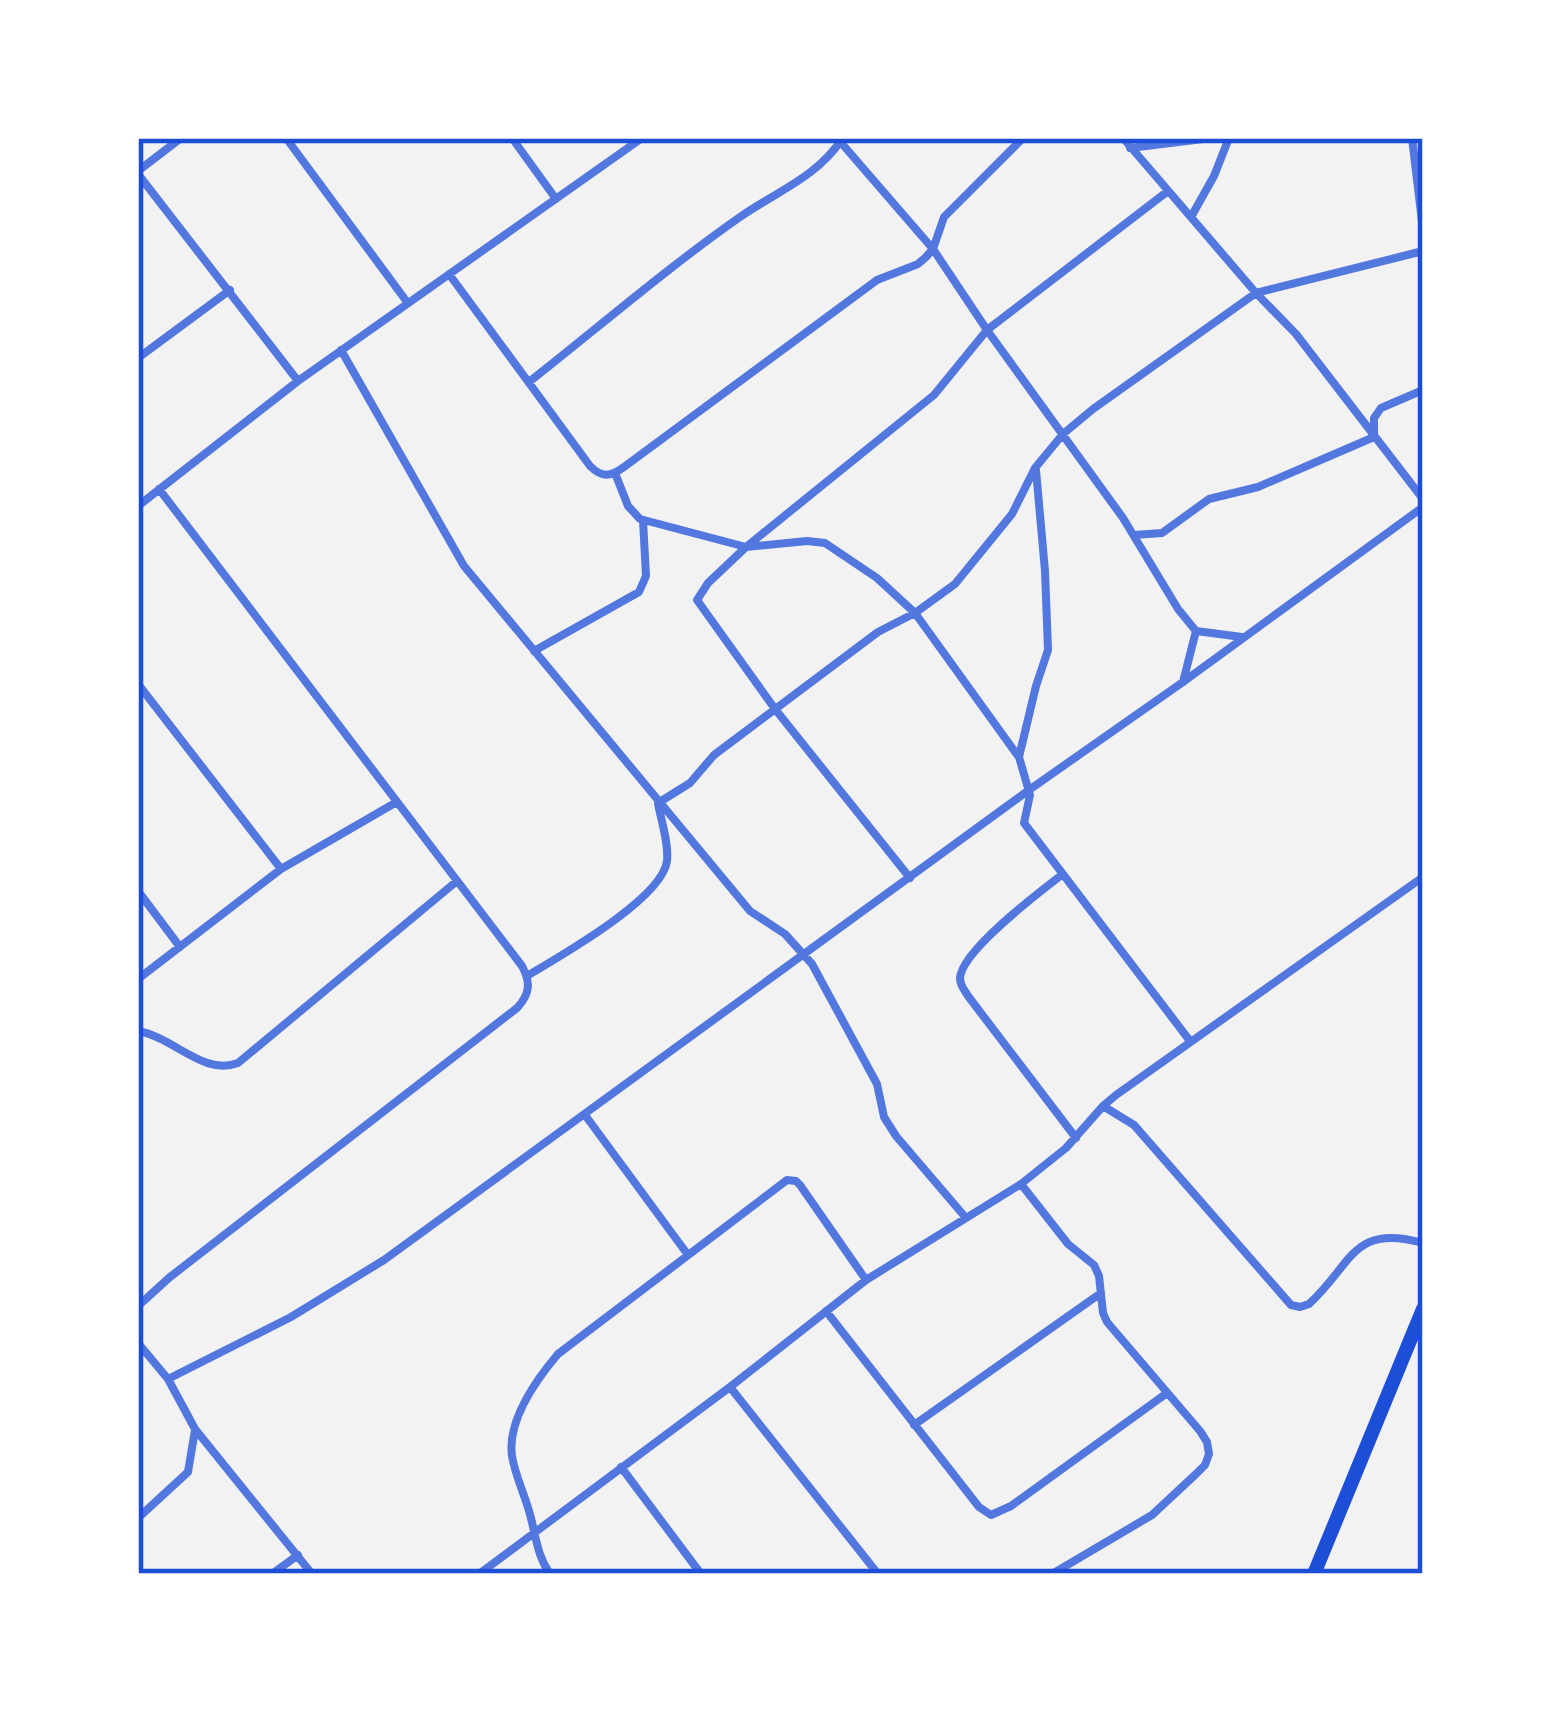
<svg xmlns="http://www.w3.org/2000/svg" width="1561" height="1712" font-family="Rubik,sans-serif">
  <rect width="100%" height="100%" fill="#f2f2f2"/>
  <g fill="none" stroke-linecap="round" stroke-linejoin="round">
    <path stroke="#5277de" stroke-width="8" d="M 286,138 L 407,302
      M 512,138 L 556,199
      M 837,138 L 933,249 L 987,330 L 1123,518 L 1178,609 L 1196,631 L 1183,682
      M 1123,138 L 1256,293 L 1296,334 L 1423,499
      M 1412,138 L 1423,230
      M 1130,148 L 1211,138
      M 138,171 L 181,138
      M 138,174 L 298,381
      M 1191,217 L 1214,176 L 1229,138
      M 449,274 L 590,466 C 602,478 610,477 624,467 L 877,280 L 918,264 L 926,257 L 933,249 L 944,217 L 1023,138
      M 341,350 L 464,566 L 750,911 L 785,934 L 812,964 L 877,1084 L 884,1117 L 896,1136 L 966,1218
      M 138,358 L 230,290
      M 529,382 C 599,327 667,268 740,217 C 776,192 817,177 842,139
      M 1036,470 L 1045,571 L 1048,650 L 1036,686 L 1019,757 L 1030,795 L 1024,823 L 1190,1041
      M 615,473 L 628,506 L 640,519 L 746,547 L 807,541 L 825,543 L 877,578 L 915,613 L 1018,756
      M 138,506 L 298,381 L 642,138
      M 1134,535 L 1162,533 L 1209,499 L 1258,487 L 1374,437 L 1374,418 L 1381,408 L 1423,390
      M 1196,631 L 1242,637
      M 534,651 L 639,592 L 646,576 L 643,520
      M 138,684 L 281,869
      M 1063,874 C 1041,891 962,950 960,978 C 960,986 964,989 968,996 L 1076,1138
      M 910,878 L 775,709 L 697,600 L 708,583 L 746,547 L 934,395 L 987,330 L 1168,191
      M 138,891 L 180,947
      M 527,976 C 560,956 662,899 667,861 C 669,843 661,821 658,803 L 690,783 L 714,755 L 878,632 L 915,613 L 955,584 L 1012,514 L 1035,468 L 1063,434 L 1093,409 L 1256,293 L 1423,251
      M 138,979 L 281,869 L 395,803
      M 138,1031 C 175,1038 203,1076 238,1063 L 457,881
      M 1103,1106 L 1134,1125 L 1291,1305 L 1300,1307 L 1309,1304 C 1353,1264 1352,1223 1423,1243
      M 585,1115 L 688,1255
      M 1021,1184 L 1068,1244 L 1094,1265 L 1099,1276 L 1103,1313 L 1107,1322 L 1200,1431 L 1207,1442 L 1209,1454 L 1205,1465 L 1196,1474 L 1152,1515 L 1052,1574
      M 138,1306 L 170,1277 L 517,1008 C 530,994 531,983 522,966 L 159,489
      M 826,1311 L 979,1507 L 991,1515 L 1011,1506 L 1167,1393
      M 138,1343 L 168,1379 L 195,1429 L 312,1574
      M 168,1379 L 291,1317 L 384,1260 L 1029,790 L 1183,682 L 1423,507
      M 730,1387 L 878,1574
      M 914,1425 L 1101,1293
      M 621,1467 L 701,1574
      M 138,1518 L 188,1472 L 195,1430
      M 272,1574 L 298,1555
      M 479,1574 L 730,1387 L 866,1280 L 1021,1184 L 1066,1148 L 1103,1106 L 1116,1095 L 1423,877
      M 550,1574 C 536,1554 536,1534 529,1511 C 524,1493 515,1475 512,1456 C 507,1420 536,1380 558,1354 L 787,1180 L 796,1181 L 800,1185 L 866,1280"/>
    <path stroke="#1d4ed8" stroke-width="14" d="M 1314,1574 L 1423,1309"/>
  </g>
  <rect width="1561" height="1712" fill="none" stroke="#ffffff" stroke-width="282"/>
  <rect x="141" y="141" width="1279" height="1430" fill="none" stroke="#1d4ed8" stroke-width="4.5"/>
</svg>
